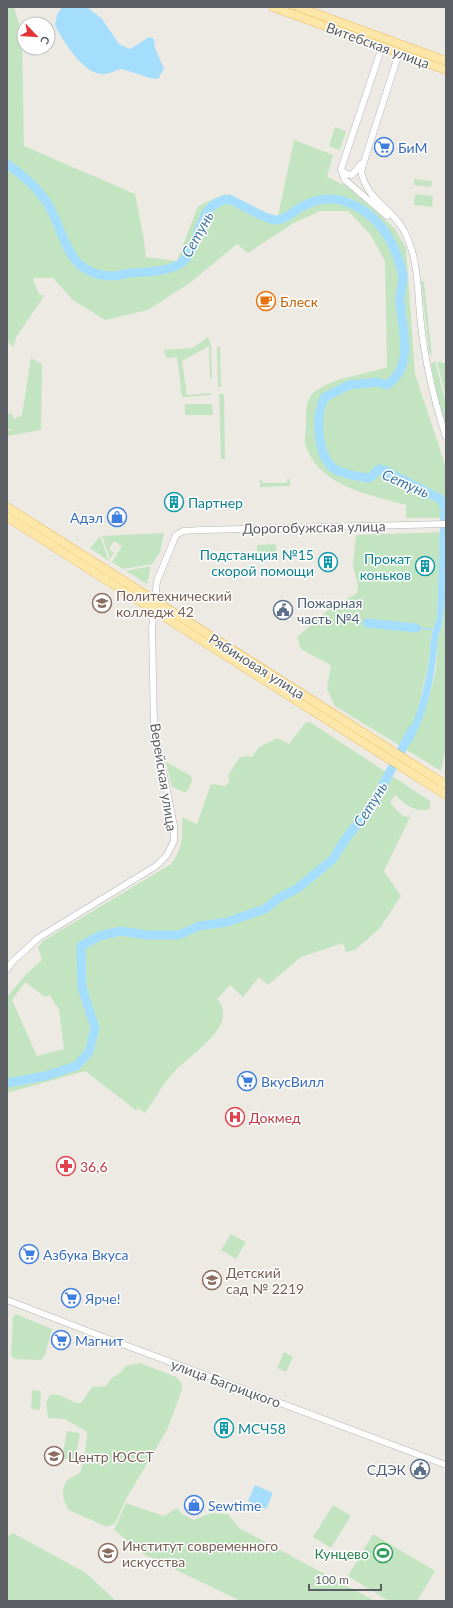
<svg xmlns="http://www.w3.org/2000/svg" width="453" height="1608" font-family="Lato,sans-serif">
  <rect width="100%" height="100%" fill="#edeae3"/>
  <path fill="#c3e4c0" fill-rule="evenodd" d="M 7,7 L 14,7 L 22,34 L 24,146 L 135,194 L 143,234 L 146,257 L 177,261 L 198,206 L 225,194 L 266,214 L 278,216 L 294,140 L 333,155 L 327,177 L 346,186 L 373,209 L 395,229 L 406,248 L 415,374 L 446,468 L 446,518 L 406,518 L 406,505 C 370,495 317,486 305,443 C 304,438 306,430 306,425 C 306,414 305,401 313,393 C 333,377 364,375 387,367 L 385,261 L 370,234 L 348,211 L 320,211 L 292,224 L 248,253 L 237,244 L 191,282 L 148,310 L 105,320 L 73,300 L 53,278 L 35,278 L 33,280 L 39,294 L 44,296 L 17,336 L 13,347 L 7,341 Z
    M 335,127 L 346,131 L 340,150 L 329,146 Z
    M 414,179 L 432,181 L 431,187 L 414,185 Z
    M 415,194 L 433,196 L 432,207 L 414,205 Z
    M 421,280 L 424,282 L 432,357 L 429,352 Z
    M 208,337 L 211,345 L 212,378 L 210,378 L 209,346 L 182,361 L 187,395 L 211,393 L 211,395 L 182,397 L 177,357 L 166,358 L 164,350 L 193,348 Z
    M 217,347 L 220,347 L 221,387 L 218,387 Z
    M 31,358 L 42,364 L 41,430 L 7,436 L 7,431 L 14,430 L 7,429 L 7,414 L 12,414 L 14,419 L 22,415 Z
    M 435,361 L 446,404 L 446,425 L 438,399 L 431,364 Z
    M 437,362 L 446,363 L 446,397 Z
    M 219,394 L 224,394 L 225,459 L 221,459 Z
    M 185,404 L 212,404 L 213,415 L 185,415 Z
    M 287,479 L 290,479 L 290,486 L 260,487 L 260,480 L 262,480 L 262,483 L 287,483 Z
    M 446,532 L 440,533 L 437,619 L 432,630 L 428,667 L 416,717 L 429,698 L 436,669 L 438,638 L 442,626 L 446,569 L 446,746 L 441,771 L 335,706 L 327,689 L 331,665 L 301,649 L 297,637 L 328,610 L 357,593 L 358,585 L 353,567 L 356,535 Z
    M 164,533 L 160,552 L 152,564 L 123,569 L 112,562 L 122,546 L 114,541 L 109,549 L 114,553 L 110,559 L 102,536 Z
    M 100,536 L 109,561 L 90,548 Z
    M 276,544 L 277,557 L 257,557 L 257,545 Z
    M 151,566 L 147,584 L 126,571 Z
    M 310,722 L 430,801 L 430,807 L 428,810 C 412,811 406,805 395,795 L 390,803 L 403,816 L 410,817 L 384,871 L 401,896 L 380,928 L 355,950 L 346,952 L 343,943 L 301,957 L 268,985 L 259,977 L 243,997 L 230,985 L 217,999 C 241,1025 189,1055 174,1072 C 163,1084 154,1100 145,1113 L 137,1107 L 137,1111 L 85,1071 L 7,1093 L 7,997 L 27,973 L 42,960 L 38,947 L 43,941 L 171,864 C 183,849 183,835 182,817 L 197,824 L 211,784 L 225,786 L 230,782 L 228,776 L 239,758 L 246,756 L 252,757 L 259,747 L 277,738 L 289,744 L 305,723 ZM 25,982 L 45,997 L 50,995 L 59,1010 L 64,1049 L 37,1056 L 12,1000 Z
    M 166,762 L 191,776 L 192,781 L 186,793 L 172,787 Z
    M 231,1234 L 246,1242 L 236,1259 L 221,1250 Z
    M 16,1314 L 52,1329 L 45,1355 L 41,1360 L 15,1359 L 11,1356 L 13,1317 Z
    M 284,1352 L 293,1357 L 286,1372 L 277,1368 Z
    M 140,1363 L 176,1377 L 182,1384 L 182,1389 L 167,1430 L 126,1499 L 115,1523 L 107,1527 L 69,1510 C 63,1502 59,1487 69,1479 C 73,1476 77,1476 80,1472 C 83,1469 87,1437 87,1432 L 65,1419 L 48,1418 L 46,1403 L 50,1395 C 62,1392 69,1403 81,1403 L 92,1387 L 106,1386 L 112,1378 L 120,1373 L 126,1366 Z
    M 32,1390 L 41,1391 L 40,1410 L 31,1409 Z
    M 67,1431 L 80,1433 L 75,1461 L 62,1458 Z
    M 126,1503 L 164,1516 L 177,1508 L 182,1514 L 194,1520 L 211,1513 L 228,1514 L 239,1528 L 375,1601 L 241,1601 L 145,1555 L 114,1530 Z
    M 333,1505 L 351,1516 L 331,1548 L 313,1537 Z
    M 13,1533 L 86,1573 L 116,1601 L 7,1601 L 7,1537 Z
    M 373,1534 L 435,1571 L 417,1601 L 389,1601 L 348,1576 Z"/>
  <path fill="#a5defc" d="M 62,7 L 87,7 L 102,19 L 119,44 L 130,49 L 149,37 L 154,39 L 155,48 L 164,69 L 158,79 L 150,78 L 122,69 C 115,70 108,75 101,74 C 83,73 62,40 55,25 L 57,15 Z
    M 440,532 L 446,532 C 446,563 447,594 442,625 C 441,630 438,634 438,639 C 435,675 429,711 411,743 L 405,739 C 417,716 423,693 428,668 C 431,651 429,634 437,619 Z
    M 255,1485 L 273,1493 L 266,1509 L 248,1501 Z"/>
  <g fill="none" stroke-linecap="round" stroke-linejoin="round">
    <path stroke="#a5defc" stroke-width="1.5" d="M 416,628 L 432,629
      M 445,636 L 446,636"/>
    <path stroke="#a5defc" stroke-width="9" d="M 7,164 C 22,174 40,190 49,206 C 67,239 67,275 113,276 C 120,276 125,273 131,273 C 145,272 163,272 176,266 C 205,252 191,204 229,199 C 240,204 267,220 276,220 C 283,220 290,215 295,211 C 312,199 329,195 349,203 C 375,213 389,233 398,258 C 400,264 403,272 403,278 C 403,287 399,294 400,302 C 402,330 415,366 387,385 L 377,382 L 349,385 L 325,397 C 314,414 317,458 336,470 C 344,474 357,476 366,478 L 371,477 L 379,469 L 384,470 L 440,499 L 445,506 L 444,544
      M 367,623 L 416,628
      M 7,1083 L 45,1076 L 76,1066 L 89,1052 L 95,1028 L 82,988 L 81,946 L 99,936 L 121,931 L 147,935 L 179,935 L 199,926 L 227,922 L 265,909 L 279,898 L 298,888 L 333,859 L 344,841 L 373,804 L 412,730"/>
    <defs>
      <path id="minor" d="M 382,47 L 341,169 L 345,180 L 387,216
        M 399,53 L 361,171 C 367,201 390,206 403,229 C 407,235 410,245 412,251 C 419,274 418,300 421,324 C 425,362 434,400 446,437
        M 341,169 L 346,174 L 352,175 L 361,164
        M 7,969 L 12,962 L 38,938 L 156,866 L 167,855 L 174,841 L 174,826 L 154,725 L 152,628 L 157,581 L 176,535 L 183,531 L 202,530 L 446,524
        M 7,1300 L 90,1332 L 446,1465"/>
      <path id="major" d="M 273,7 L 446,70
        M 298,7 L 446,61
        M 7,507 L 446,785
        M 7,517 L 446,795"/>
    </defs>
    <use href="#minor" stroke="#b1b4b8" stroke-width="7"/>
    <use href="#major" stroke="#ecb75d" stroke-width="9"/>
    <use href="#minor" stroke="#fff" stroke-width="6"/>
    <use href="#major" stroke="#fce7a9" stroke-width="8"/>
  </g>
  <defs>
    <symbol id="supermarket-ring" viewBox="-11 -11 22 22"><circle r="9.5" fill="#fff" stroke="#3f7fe0" stroke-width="1.5"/><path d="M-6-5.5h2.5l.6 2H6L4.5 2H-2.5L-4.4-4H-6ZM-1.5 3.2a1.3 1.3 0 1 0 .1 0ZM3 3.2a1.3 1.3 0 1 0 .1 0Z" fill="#3f7fe0"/></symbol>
    <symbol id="cafe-ring" viewBox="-11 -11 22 22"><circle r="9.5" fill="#fff" stroke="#e8710a" stroke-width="1.5"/><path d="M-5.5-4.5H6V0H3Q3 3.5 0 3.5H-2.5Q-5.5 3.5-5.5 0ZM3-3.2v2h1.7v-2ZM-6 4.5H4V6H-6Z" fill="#e8710a"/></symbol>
    <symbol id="building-ring" viewBox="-11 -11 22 22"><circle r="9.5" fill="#fff" stroke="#0f9aa8" stroke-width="1.5"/><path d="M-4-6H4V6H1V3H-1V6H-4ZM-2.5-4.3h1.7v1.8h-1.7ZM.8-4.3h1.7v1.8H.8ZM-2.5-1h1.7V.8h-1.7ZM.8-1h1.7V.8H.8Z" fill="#0f9aa8"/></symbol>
    <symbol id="shop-ring" viewBox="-11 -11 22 22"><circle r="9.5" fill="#fff" stroke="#3f7fe0" stroke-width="1.5"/><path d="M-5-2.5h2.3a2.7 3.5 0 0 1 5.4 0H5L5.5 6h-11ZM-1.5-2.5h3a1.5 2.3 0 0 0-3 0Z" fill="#3f7fe0"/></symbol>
    <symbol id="university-ring" viewBox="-11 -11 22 22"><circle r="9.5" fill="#fff" stroke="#8d6e63" stroke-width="1.5"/><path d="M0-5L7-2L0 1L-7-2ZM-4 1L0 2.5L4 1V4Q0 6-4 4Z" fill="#8d6e63"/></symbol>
    <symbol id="civic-ring" viewBox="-11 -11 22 22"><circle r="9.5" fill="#fff" stroke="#5c6f8a" stroke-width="1.5"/><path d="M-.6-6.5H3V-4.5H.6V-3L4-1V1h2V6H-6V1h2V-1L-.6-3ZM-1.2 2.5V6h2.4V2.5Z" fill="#5c6f8a"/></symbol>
    <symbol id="hospital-ring" viewBox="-11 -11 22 22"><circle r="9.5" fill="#fff" stroke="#e0444e" stroke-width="1.5"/><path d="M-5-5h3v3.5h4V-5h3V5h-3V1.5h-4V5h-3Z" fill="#e0444e"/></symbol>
    <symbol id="pharmacy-ring" viewBox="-11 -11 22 22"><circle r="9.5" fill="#fff" stroke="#e0444e" stroke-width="1.5"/><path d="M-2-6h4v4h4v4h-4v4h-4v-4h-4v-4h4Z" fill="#e0444e"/></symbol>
    <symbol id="school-ring" viewBox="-11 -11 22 22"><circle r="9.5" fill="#fff" stroke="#8d6e63" stroke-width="1.5"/><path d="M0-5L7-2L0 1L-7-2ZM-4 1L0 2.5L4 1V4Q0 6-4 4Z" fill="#8d6e63"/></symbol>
    <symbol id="stadium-ring" viewBox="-11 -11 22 22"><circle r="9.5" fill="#fff" stroke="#2e9e5b" stroke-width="1.5"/><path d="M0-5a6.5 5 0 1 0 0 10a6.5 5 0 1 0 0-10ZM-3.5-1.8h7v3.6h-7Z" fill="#2e9e5b"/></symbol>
  </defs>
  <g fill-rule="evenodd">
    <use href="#supermarket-ring" x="373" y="136" width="22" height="22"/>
    <use href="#cafe-ring" x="255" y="290" width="22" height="22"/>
    <use href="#building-ring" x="163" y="491" width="22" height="22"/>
    <use href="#shop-ring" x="106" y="506" width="22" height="22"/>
    <use href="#building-ring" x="317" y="551" width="22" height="22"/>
    <use href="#building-ring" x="414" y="555" width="22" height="22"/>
    <use href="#university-ring" x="91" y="592" width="22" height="22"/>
    <use href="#civic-ring" x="272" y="599" width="22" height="22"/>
    <use href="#supermarket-ring" x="236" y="1070" width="22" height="22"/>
    <use href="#hospital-ring" x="224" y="1106" width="22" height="22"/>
    <use href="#pharmacy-ring" x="55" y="1155" width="22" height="22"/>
    <use href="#supermarket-ring" x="18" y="1243" width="22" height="22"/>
    <use href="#school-ring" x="201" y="1269" width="22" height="22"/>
    <use href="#supermarket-ring" x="60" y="1287" width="22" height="22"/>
    <use href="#supermarket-ring" x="50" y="1329" width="22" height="22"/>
    <use href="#building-ring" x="213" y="1417" width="22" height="22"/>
    <use href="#school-ring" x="43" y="1445" width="22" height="22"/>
    <use href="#civic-ring" x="409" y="1458" width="22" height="22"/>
    <use href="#shop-ring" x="183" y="1494" width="22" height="22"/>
    <use href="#university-ring" x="97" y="1542" width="22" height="22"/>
    <use href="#stadium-ring" x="372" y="1542" width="22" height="22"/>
  </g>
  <g text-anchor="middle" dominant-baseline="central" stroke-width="3" stroke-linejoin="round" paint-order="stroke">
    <g font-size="14" fill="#5b5f63" stroke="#fff">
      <text transform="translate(378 45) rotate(20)">Витебская улица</text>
      <text transform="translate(314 527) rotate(-1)">Дорогобужская улица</text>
      <text transform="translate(257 666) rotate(32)">Рябиновая улица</text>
      <text transform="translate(164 777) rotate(81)">Верейская улица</text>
      <text transform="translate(226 1383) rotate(20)">улица Багрицкого</text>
    </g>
    <g font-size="14" fill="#366cbe" stroke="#fff" text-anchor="start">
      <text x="398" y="147">БиМ</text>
      <text x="103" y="517" text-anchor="end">Адэл</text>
      <text x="261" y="1081">ВкусВилл</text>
      <text x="43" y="1254">Азбука Вкуса</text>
      <text x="85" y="1298">Ярче!</text>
      <text x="75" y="1340">Магнит</text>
      <text x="208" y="1505">Sewtime</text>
    </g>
    <g font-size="14" fill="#c56008" stroke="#fff" text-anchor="start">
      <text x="280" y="301">Блеск</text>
    </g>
    <g font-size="14" fill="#0d838f" stroke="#fff" text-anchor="start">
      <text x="188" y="502">Партнер</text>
      <text x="314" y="554" text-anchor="end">Подстанция №15<tspan x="314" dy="16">скорой помощи</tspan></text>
      <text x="411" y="558" text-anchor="end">Прокат<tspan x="411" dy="16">коньков</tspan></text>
      <text x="238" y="1428">МСЧ58</text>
    </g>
    <g font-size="14" fill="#785e54" stroke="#fff" text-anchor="start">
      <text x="116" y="595">Политехнический<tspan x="116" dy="16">колледж 42</tspan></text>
      <text x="226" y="1272">Детский<tspan x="226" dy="16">сад № 2219</tspan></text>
      <text x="68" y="1456">Центр ЮССТ</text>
      <text x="122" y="1545">Институт современного<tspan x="122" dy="16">искусства</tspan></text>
    </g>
    <g font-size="14" fill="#4e5e75" stroke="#fff" text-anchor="start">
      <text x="297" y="602">Пожарная<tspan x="297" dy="16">часть №4</tspan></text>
      <text x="406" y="1469" text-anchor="end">СДЭК</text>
    </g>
    <g font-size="14" fill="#be3a42" stroke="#fff" text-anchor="start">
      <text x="249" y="1117">Докмед</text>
      <text x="80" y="1166">36,6</text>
    </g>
    <g font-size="14" fill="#27864d" stroke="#fff" text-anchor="end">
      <text x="369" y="1553">Кунцево</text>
    </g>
    <g font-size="15" font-style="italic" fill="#407aa5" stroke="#fff">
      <text transform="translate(197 234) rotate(-61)">Сетунь</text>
      <text transform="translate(406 483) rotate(24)">Сетунь</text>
      <text transform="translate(370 804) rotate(-58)">Сетунь</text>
    </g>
  </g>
  <rect width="453" height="1608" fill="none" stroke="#5b5f63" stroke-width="16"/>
  <g transform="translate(36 36) rotate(115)"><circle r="19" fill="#ffffff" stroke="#bdbfc1"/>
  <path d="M0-3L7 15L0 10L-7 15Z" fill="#e33436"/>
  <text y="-6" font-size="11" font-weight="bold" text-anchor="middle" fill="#5b5f63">С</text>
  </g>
  <path d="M309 1584v6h72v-6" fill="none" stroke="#5b5f63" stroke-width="2"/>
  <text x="315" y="1584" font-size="12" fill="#5b5f63" stroke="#ffffff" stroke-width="3" paint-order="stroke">100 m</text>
</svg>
